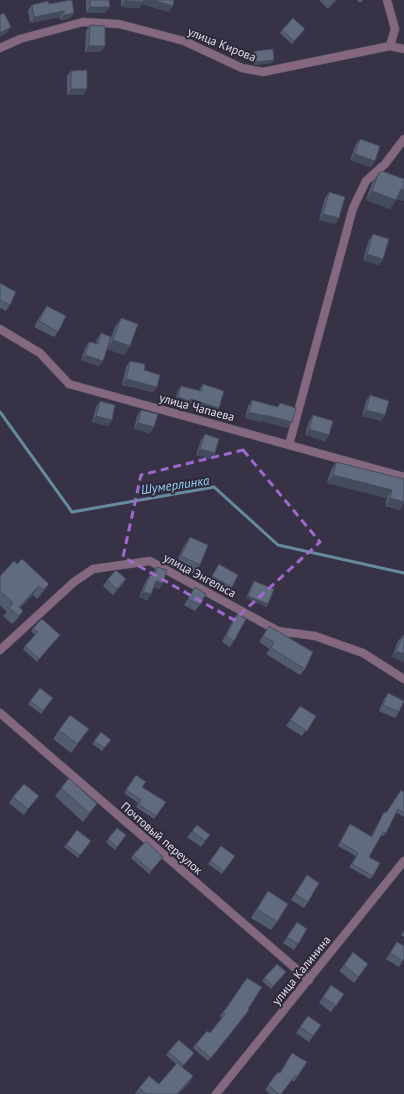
<svg xmlns="http://www.w3.org/2000/svg" width="404" height="1094" font-family="'PT Sans',sans-serif">
  <rect width="100%" height="100%" fill="#383246"/>
  <g fill="none" stroke-linecap="round" stroke-linejoin="round">
    <path stroke="#668a9e" stroke-width="3" d="M 0,412 L 72,512 L 214,487 L 278,545 L 404,573"/>
    <defs>
      <path id="street" d="M 387,0 L 395,29 L 390,46
        M 0,48 L 20,39 L 83,22 L 119,24 L 184,41 L 242,68 L 263,72 L 390,46 L 404,49
        M 0,329 L 40,353 L 69,384 L 404,477
        M 289,445 L 353,208 L 366,181 L 385,164 L 404,139
        M 0,650 L 74,582 L 93,569 L 150,561 L 278,631 L 315,636 L 363,653 L 404,679
        M 0,713 L 309,980
        M 216,1094 L 404,861"/>
    </defs>
    <use href="#street" stroke="#565164" stroke-width="9"/>
    <use href="#street" stroke="#84687f" stroke-width="8"/>
  </g>
  <path fill="#535c6e" d="M 70,0 L 70,19 L 60,20 L 60,17 L 30,23 L 28,10 L 32,5 L 49,4 Z
    M 86,0 L 109,0 L 105,13 L 86,13 Z
    M 121,0 L 174,0 L 169,12 L 142,4 L 139,8 L 121,7 Z
    M 319,0 L 337,0 L 328,9 Z
    M 357,0 L 363,0 L 360,3 Z
    M 90,25 L 105,46 L 101,52 L 85,52 L 86,31 Z
    M 282,30 L 303,32 L 292,44 L 280,33 Z
    M 255,51 L 272,63 L 254,65 L 253,53 Z
    M 71,71 L 87,89 L 83,95 L 67,95 L 67,76 Z
    M 360,139 L 375,161 L 371,167 L 350,160 L 356,144 Z
    M 378,174 L 404,179 L 404,201 L 397,199 L 390,209 L 366,200 L 372,183 Z
    M 329,192 L 339,218 L 335,224 L 319,220 L 325,198 Z
    M 373,234 L 383,259 L 379,265 L 363,260 L 369,240 Z
    M 0,283 L 10,305 L 6,311 L 0,308 Z
    M 47,306 L 58,332 L 54,337 L 34,327 L 43,311 Z
    M 121,318 L 130,346 L 124,355 L 107,349 L 115,327 Z
    M 101,333 L 103,361 L 99,366 L 81,360 L 85,348 L 89,342 L 96,344 L 97,339 Z
    M 130,361 L 144,370 L 157,387 L 153,392 L 122,385 L 126,367 Z
    M 203,384 L 219,408 L 217,411 L 189,403 L 188,405 L 175,401 L 178,390 L 181,386 L 199,391 L 200,388 Z
    M 370,395 L 381,421 L 362,416 L 366,401 Z
    M 252,400 L 277,407 L 280,403 L 292,422 L 287,428 L 262,421 L 261,422 L 245,418 L 248,406 Z
    M 100,401 L 112,420 L 108,426 L 92,422 L 96,407 Z
    M 141,410 L 150,433 L 134,429 L 137,416 Z
    M 313,415 L 329,435 L 325,441 L 305,435 L 309,421 Z
    M 205,434 L 215,453 L 211,459 L 196,455 L 201,440 Z
    M 336,462 L 404,479 L 400,510 L 385,506 L 387,498 L 327,483 L 331,470 Z
    M 190,537 L 200,565 L 194,574 L 175,565 L 184,546 Z
    M 17,564 L 49,584 L 43,592 L 37,599 L 33,595 L 20,608 L 23,611 L 17,619 L 12,624 L 3,616 L 7,612 L 0,605 L 0,576 Z
    M 219,564 L 232,587 L 230,590 L 210,579 Z
    M 157,567 L 163,583 L 159,589 L 154,587 L 151,594 L 147,600 L 139,597 L 146,581 L 150,575 L 152,576 L 153,572 Z
    M 126,579 L 122,585 L 113,595 L 103,586 L 107,580 Z
    M 254,581 L 268,604 L 266,607 L 246,598 L 252,584 Z
    M 195,587 L 200,605 L 195,611 L 184,605 Z
    M 237,614 L 234,641 L 230,647 L 222,642 L 233,620 Z
    M 269,626 L 305,669 L 300,675 L 266,654 L 270,649 L 259,642 Z
    M 33,628 L 60,635 L 37,662 L 23,649 L 35,635 L 31,631 Z
    M 403,635 L 404,636 L 404,662 L 392,657 L 398,641 Z
    M 388,693 L 399,712 L 395,718 L 379,711 L 384,699 Z
    M 53,698 L 41,714 L 28,704 L 30,701 Z
    M 300,706 L 316,716 L 302,736 L 286,726 Z
    M 89,729 L 71,753 L 53,739 L 59,730 Z
    M 101,732 L 111,740 L 102,751 L 92,744 Z
    M 136,775 L 142,787 L 166,802 L 154,819 L 136,807 L 138,803 L 124,793 Z
    M 61,788 L 97,804 L 91,812 L 83,822 L 55,796 Z
    M 404,792 L 404,817 L 396,812 L 386,833 L 383,836 L 381,835 L 369,857 L 373,876 L 370,879 L 349,867 L 356,856 L 338,846 L 350,824 L 371,836 L 384,812 L 386,813 Z
    M 13,797 L 34,801 L 24,815 L 9,803 Z
    M 197,825 L 210,835 L 201,847 L 187,837 Z
    M 117,828 L 126,835 L 115,850 L 106,842 Z
    M 77,830 L 91,841 L 78,858 L 64,847 Z
    M 221,846 L 235,856 L 222,874 L 208,864 Z
    M 133,855 L 163,857 L 149,874 L 131,858 Z
    M 307,875 L 308,902 L 304,908 L 291,900 Z
    M 268,891 L 277,922 L 271,930 L 251,918 Z
    M 297,922 L 307,929 L 294,950 L 283,943 Z
    M 404,931 L 404,937 L 401,935 Z
    M 397,942 L 404,959 L 399,967 L 386,959 Z
    M 344,965 L 364,970 L 354,983 L 339,971 Z
    M 284,975 L 271,989 L 262,981 L 264,978 Z
    M 247,978 L 235,1028 L 208,1061 L 193,1048 L 195,1045 L 210,1033 L 222,1018 L 220,1016 Z
    M 331,985 L 344,994 L 331,1012 L 319,1003 Z
    M 308,1016 L 321,1025 L 309,1042 L 296,1033 Z
    M 168,1052 L 194,1053 L 182,1067 L 193,1076 L 190,1082 L 178,1094 L 136,1094 L 135,1093 L 139,1088 L 159,1084 L 176,1064 L 166,1055 Z
    M 307,1062 L 294,1082 L 292,1080 L 281,1094 L 270,1094 L 265,1090 L 278,1072 L 279,1073 Z"/>
  <path fill="#444b5a" d="M 142,0 L 153,0 L 173,6 L 169,12 L 142,4 L 139,8 L 121,7 L 125,1 Z
    M 335,0 L 337,0 L 328,9 L 333,2 Z
    M 90,7 L 110,7 L 105,13 L 86,13 Z
    M 64,11 L 60,17 L 30,23 L 34,17 Z
    M 74,13 L 70,19 L 60,20 L 64,15 Z
    M 11,27 L 7,33 L 0,37 L 0,33 Z
    M 89,46 L 105,46 L 101,52 L 85,52 Z
    M 274,60 L 272,63 L 254,65 L 256,62 Z
    M 71,89 L 87,89 L 83,95 L 67,95 Z
    M 355,154 L 375,161 L 371,167 L 350,160 Z
    M 401,189 L 404,190 L 404,201 L 395,198 Z
    M 372,191 L 396,200 L 390,209 L 366,200 Z
    M 323,214 L 339,218 L 335,224 L 319,220 Z
    M 367,254 L 383,259 L 379,265 L 363,260 Z
    M 113,340 L 130,346 L 124,355 L 107,349 Z
    M 85,355 L 103,361 L 99,366 L 81,360 Z
    M 126,379 L 157,387 L 153,392 L 122,385 Z
    M 178,397 L 191,399 L 219,408 L 217,411 L 189,403 L 188,405 L 175,401 Z
    M 366,410 L 385,415 L 381,421 L 362,416 Z
    M 249,412 L 265,415 L 292,422 L 287,428 L 262,421 L 261,422 L 245,418 Z
    M 96,416 L 112,420 L 108,426 L 92,422 Z
    M 138,423 L 154,427 L 150,433 L 134,429 Z
    M 309,429 L 329,435 L 325,441 L 305,435 Z
    M 200,449 L 215,453 L 211,459 L 196,455 Z
    M 333,475 L 392,490 L 387,498 L 327,483 Z
    M 390,498 L 404,502 L 404,503 L 400,510 L 385,506 Z
    M 126,579 L 122,585 L 113,595 L 117,589 Z
    M 156,581 L 163,583 L 159,589 L 152,586 Z
    M 49,584 L 43,592 L 37,599 L 43,590 Z
    M 39,586 L 33,595 L 16,613 L 19,607 Z
    M 143,592 L 151,594 L 147,600 L 139,597 Z
    M 248,596 L 268,604 L 266,607 L 246,598 Z
    M 60,635 L 58,638 L 37,662 L 39,659 Z
    M 396,651 L 404,654 L 404,662 L 392,657 Z
    M 97,804 L 91,812 L 83,822 L 89,813 Z
    M 193,1076 L 190,1082 L 178,1094 L 177,1094 Z"/>
  <path fill="#616b80" stroke="#444b5a" d="M 70,0 L 72,0 L 74,13 L 64,15 L 64,11 L 34,17 L 32,5 L 48,1 L 49,4 Z
    M 90,0 L 109,0 L 110,7 L 90,7 Z
    M 125,0 L 144,0 L 143,2 L 125,1 Z
    M 153,0 L 174,0 L 173,6 Z
    M 4,13 L 11,27 L 0,33 L 0,15 Z
    M 293,18 L 305,29 L 294,41 L 282,30 Z
    M 90,25 L 105,26 L 105,46 L 89,46 Z
    M 273,49 L 274,60 L 256,62 L 255,51 Z
    M 87,70 L 87,89 L 71,89 L 71,71 Z
    M 360,139 L 380,146 L 375,161 L 355,154 Z
    M 382,171 L 404,179 L 404,190 L 401,189 L 396,200 L 372,191 L 378,174 Z
    M 329,192 L 345,197 L 339,218 L 323,214 Z
    M 373,234 L 389,239 L 383,259 L 367,254 Z
    M 0,283 L 16,292 L 10,305 L 0,300 Z
    M 47,306 L 66,316 L 58,332 L 39,321 Z
    M 121,318 L 138,324 L 130,346 L 113,340 Z
    M 101,333 L 111,337 L 103,361 L 85,355 L 89,342 L 98,344 Z
    M 130,361 L 145,364 L 144,370 L 160,375 L 157,387 L 126,379 Z
    M 203,384 L 224,391 L 219,408 L 191,399 L 190,401 L 178,397 L 181,386 L 201,391 Z
    M 370,395 L 389,401 L 385,415 L 366,410 Z
    M 252,400 L 278,407 L 280,403 L 296,408 L 292,422 L 265,415 L 265,416 L 249,412 Z
    M 100,401 L 115,405 L 112,420 L 96,416 Z
    M 141,410 L 158,414 L 154,427 L 138,423 Z
    M 313,415 L 333,421 L 329,435 L 309,429 Z
    M 205,434 L 219,439 L 215,453 L 200,449 Z
    M 336,462 L 404,479 L 404,502 L 390,498 L 392,490 L 333,475 Z
    M 190,537 L 208,545 L 200,565 L 181,556 Z
    M 22,559 L 49,584 L 43,590 L 39,586 L 19,607 L 23,611 L 19,616 L 9,608 L 13,603 L 0,591 L 0,576 L 14,561 L 17,564 Z
    M 219,564 L 238,575 L 232,587 L 212,576 Z
    M 157,567 L 167,570 L 163,583 L 156,581 L 151,594 L 143,592 L 150,575 L 154,576 Z
    M 116,570 L 126,579 L 117,589 L 107,580 Z
    M 254,581 L 274,589 L 268,604 L 248,596 Z
    M 195,587 L 206,594 L 200,605 L 188,599 Z
    M 237,614 L 246,619 L 234,641 L 226,636 Z
    M 42,619 L 60,635 L 39,659 L 25,646 L 38,632 L 33,628 Z
    M 269,626 L 313,652 L 305,669 L 271,648 L 274,642 L 263,636 Z
    M 403,635 L 404,636 L 404,654 L 396,651 Z
    M 40,688 L 53,698 L 43,711 L 30,701 Z
    M 388,693 L 404,701 L 399,712 L 383,705 Z
    M 300,706 L 316,716 L 307,731 L 290,720 Z
    M 70,715 L 89,729 L 77,744 L 59,730 Z
    M 101,732 L 111,740 L 104,748 L 94,741 Z
    M 136,775 L 146,782 L 142,787 L 166,802 L 156,816 L 138,804 L 141,800 L 126,790 Z
    M 69,778 L 97,804 L 89,813 L 61,788 Z
    M 24,784 L 39,796 L 28,809 L 13,797 Z
    M 401,790 L 404,792 L 404,813 L 398,809 L 386,833 L 383,832 L 369,857 L 380,863 L 373,876 L 352,864 L 358,853 L 340,842 L 350,824 L 372,837 L 384,812 L 386,813 Z
    M 197,825 L 210,835 L 205,841 L 192,831 Z
    M 117,828 L 126,835 L 117,847 L 108,839 Z
    M 77,830 L 91,841 L 80,855 L 66,845 Z
    M 146,841 L 163,857 L 151,871 L 133,855 Z
    M 221,846 L 235,856 L 224,871 L 210,861 Z
    M 307,875 L 319,883 L 308,902 L 295,894 Z
    M 268,891 L 288,904 L 277,922 L 257,909 Z
    M 297,922 L 307,929 L 298,944 L 287,937 Z
    M 397,942 L 404,946 L 404,959 L 403,961 L 390,953 Z
    M 353,952 L 368,964 L 358,977 L 344,965 Z
    M 277,964 L 286,972 L 273,986 L 264,978 Z
    M 247,978 L 262,987 L 248,1009 L 249,1010 L 238,1024 L 211,1058 L 195,1045 L 207,1031 L 210,1033 L 225,1014 L 223,1013 Z
    M 331,985 L 344,994 L 336,1006 L 323,997 Z
    M 308,1016 L 321,1025 L 313,1036 L 300,1027 Z
    M 179,1040 L 194,1053 L 184,1065 L 168,1052 Z
    M 292,1053 L 307,1062 L 297,1077 L 295,1076 L 281,1094 L 279,1094 L 268,1085 L 278,1072 L 280,1073 Z
    M 177,1063 L 193,1076 L 177,1094 L 146,1094 L 139,1088 L 149,1076 L 159,1084 Z"/>
  <path fill="none" stroke="#9f6ace" stroke-width="3" stroke-dasharray="8 5" stroke-linejoin="round" d="M 243,450 L 320,542 L 234,620 L 123,557 L 141,475 Z"/>
  <g text-anchor="middle" dominant-baseline="central" stroke-width="4" stroke-linejoin="round" paint-order="stroke">
    <g font-size="12" fill="#e1ddea" stroke="#2e283b">
      <text transform="translate(222 44) rotate(22)">улица Кирова</text>
      <text transform="translate(197 407) rotate(15)">улица Чапаева</text>
      <text transform="translate(200 575) rotate(28)">улица Энгельса</text>
      <text transform="translate(162 838) rotate(41)">Почтовый переулок</text>
      <text transform="translate(301 970) rotate(-51)">улица Калинина</text>
    </g>
    <g font-size="13" font-style="italic" fill="#93d3f4" stroke="#2e283b">
      <text transform="translate(175 485) rotate(-8)">Шумерлинка</text>
    </g>
  </g>
</svg>
